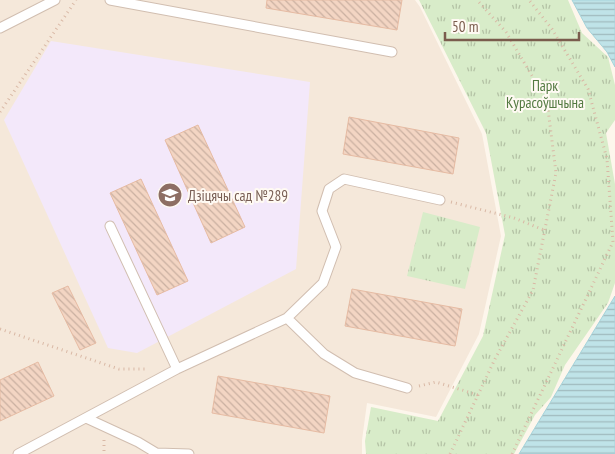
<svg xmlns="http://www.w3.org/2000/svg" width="615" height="454" font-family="'PT Sans Narrow',sans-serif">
  <defs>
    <pattern id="park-tufts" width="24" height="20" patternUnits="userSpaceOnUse" patternTransform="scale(1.25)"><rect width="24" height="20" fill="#d8ecc9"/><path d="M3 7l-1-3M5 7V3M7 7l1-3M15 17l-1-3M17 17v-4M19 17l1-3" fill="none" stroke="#b4c2a5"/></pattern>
    <pattern id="water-rules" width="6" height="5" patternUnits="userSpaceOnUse" patternTransform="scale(1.25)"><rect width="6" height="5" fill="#bfe3e8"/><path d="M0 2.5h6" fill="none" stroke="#a0bbbe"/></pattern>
    <pattern id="building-back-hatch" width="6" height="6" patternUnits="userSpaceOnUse" patternTransform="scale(1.25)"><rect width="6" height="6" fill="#f3d5c3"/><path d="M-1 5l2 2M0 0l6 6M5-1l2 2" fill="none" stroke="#cab0a1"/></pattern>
  </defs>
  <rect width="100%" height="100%" fill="#fdf6ec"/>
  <path fill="#f5e8da" d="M 0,0 L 415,0 L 420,7 L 482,134 L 501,236 L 479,334 L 436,417 L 367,403 L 362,440 L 362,454 L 0,454 Z"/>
  <path fill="#f3e8fa" d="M 51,41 L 310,82 L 296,269 L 137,353 L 108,348 L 4,120 Z"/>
  <path fill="url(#park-tufts)" d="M 419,0 L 568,0 L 582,33 L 608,57 L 615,85 L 615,120 L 606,133 L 615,184 L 615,283 L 608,303 L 565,365 L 551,397 L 535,415 L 514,454 L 366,454 L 365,441 L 371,407 L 438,421 L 483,336 L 505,235 L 486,133 Z
    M 423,212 L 480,227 L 465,289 L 407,276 Z"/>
  <path fill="url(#water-rules)" stroke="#a5d3da" d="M 572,0 L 615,0 L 615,67 L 607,52 L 587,28 Z
    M 615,296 L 615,454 L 519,454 Z"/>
  <path fill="url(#building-back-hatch)" stroke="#e6bba3" d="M 267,0 L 402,0 L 397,30 L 266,8 Z
    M 349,117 L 459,138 L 453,174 L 343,154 Z
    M 198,125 L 245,227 L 211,243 L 165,140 Z
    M 141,179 L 188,281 L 157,295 L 110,193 Z
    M 68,286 L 96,343 L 80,350 L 52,293 Z
    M 352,289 L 462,309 L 455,346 L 345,326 Z
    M 38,362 L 54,396 L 0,421 L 0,380 Z
    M 218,376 L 330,396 L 324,433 L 212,413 Z"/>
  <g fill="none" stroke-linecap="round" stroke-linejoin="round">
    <defs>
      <path id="lane" d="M 110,0 L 392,52
        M 0,28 L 55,0
        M 110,226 L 177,369
        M 287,318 L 324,354 L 355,373 L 407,388
        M 86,418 L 138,442 L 158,454
        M 157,453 L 189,454
        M 18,454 L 177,369 L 287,318 L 323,283 L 336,247 L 322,211 L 329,189 L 344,179 L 440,200"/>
    </defs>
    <use href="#lane" stroke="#d1beb0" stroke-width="11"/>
    <path stroke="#d9b8a5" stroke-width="3" stroke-dasharray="1 4" stroke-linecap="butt" d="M 0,112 L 76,0
      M 451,202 L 514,218 L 544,230
      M 0,329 L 119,369 L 148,369
      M 419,386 L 436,382 L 478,395
      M 104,440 L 104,454
      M 450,454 L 495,359 L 533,290 L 556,173 L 547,101 L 506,32 L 477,0
      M 512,454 L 613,242 L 607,159 L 588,89 L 552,29 L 529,0"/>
    <use href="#lane" stroke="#fff" stroke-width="9"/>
  </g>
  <defs>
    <symbol id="school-disc" viewBox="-11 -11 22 22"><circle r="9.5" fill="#8d6e63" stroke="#fffaf3"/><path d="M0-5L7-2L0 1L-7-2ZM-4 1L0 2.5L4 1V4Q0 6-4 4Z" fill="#fff"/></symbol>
  </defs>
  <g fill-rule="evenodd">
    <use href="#school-disc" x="156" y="181" width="28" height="28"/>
  </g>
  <g text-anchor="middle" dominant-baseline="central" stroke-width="4" stroke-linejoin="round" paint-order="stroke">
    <g font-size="15" fill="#537a41" stroke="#fffaf3">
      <text x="545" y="85">Парк<tspan x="545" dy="17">Курасоўшчына</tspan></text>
    </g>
    <g font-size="15" fill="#785e54" stroke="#fffaf3" text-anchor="start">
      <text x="188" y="195">Дзіцячы сад №289</text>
    </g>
  </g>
  <path d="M445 32v8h134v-8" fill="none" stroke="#7a5c4d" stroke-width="2.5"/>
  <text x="452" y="32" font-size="15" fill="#7a5c4d" stroke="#fffaf3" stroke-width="4" paint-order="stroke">50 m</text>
</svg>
